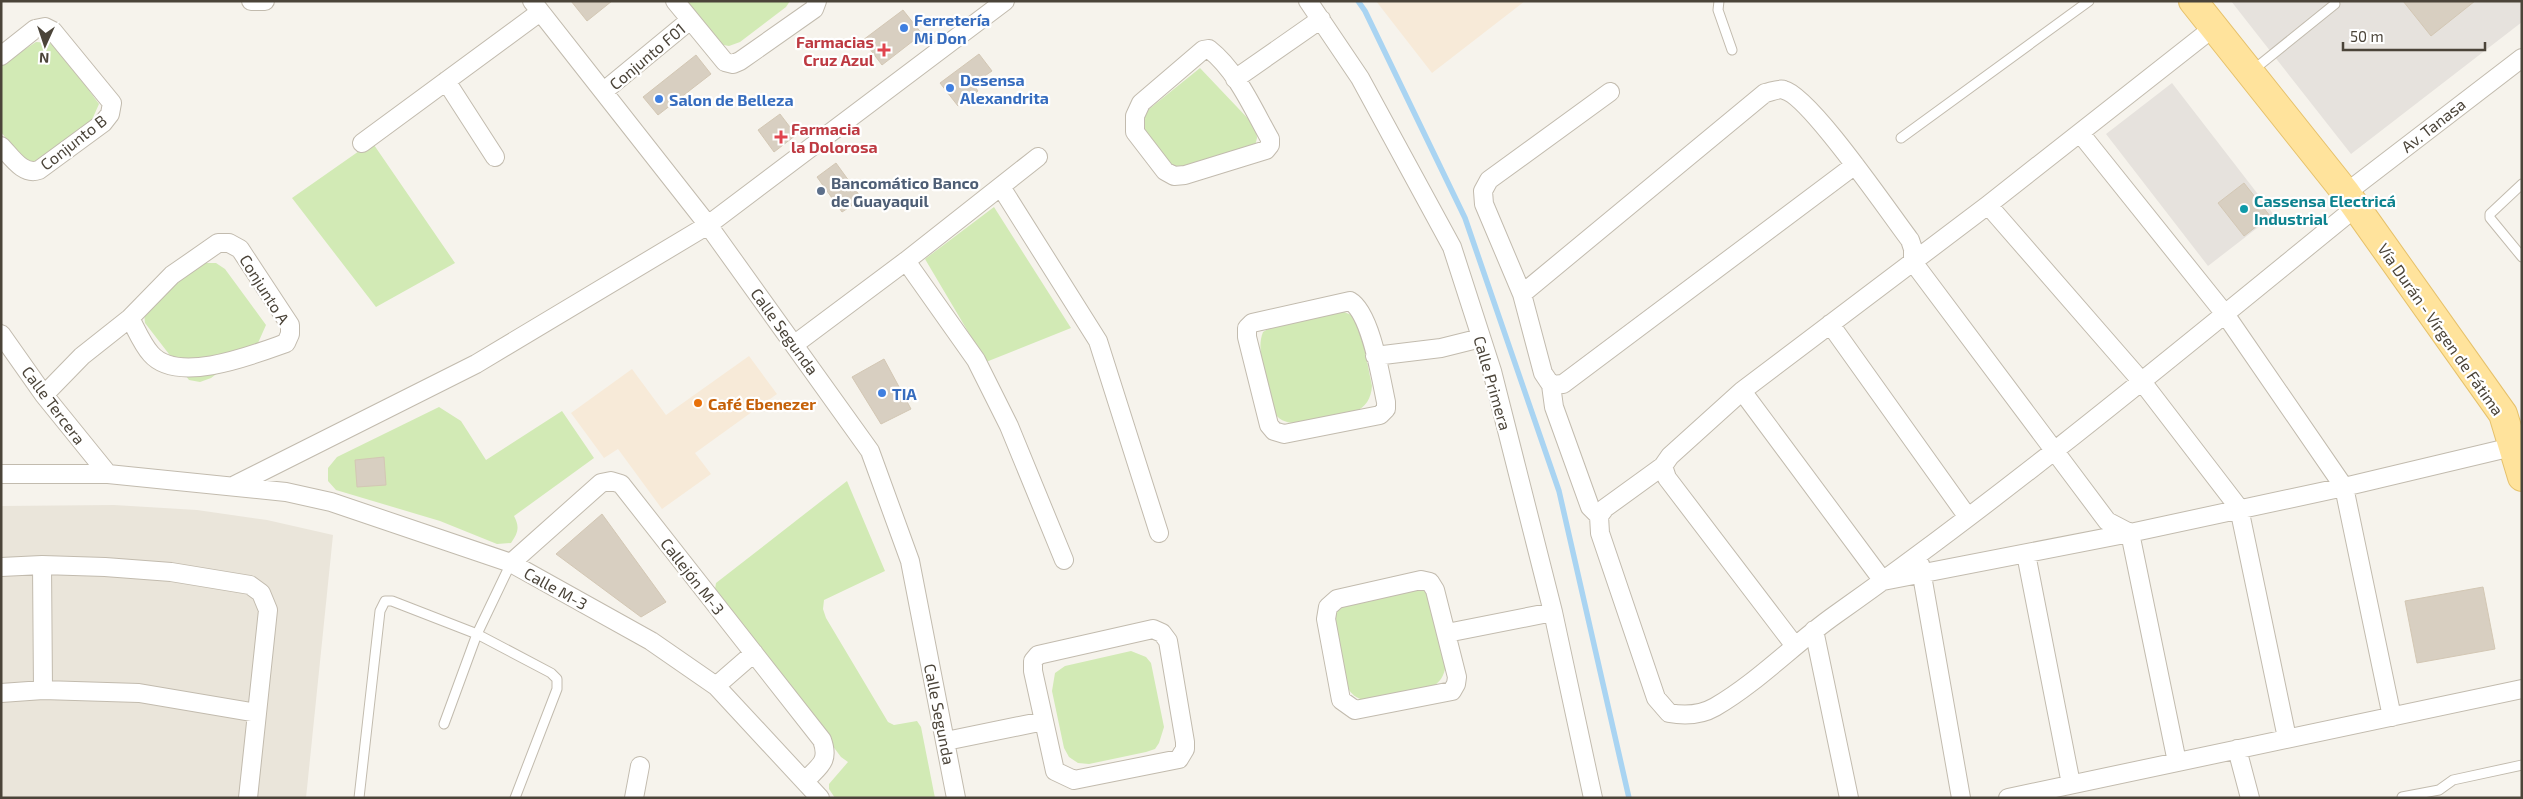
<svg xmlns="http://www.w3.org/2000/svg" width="2523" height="799" font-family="'Exo 2',sans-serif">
  <rect width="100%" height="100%" fill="#f6f3ec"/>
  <path fill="#eae5da" d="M 114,505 L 197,510 L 267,520 L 333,535 L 306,798 L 1,798 L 1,506 Z"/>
  <path fill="#f7ead8" d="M 1376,1 L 1525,1 L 1432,73 Z
    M 749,356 L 777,394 L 695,453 L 711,474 L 662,509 L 618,449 L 604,458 L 571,413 L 632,369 L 666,415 Z"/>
  <path fill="#e6e2dd" d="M 2231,1 L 2522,1 L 2522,22 L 2351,154 Z
    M 2172,83 L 2274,215 L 2208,266 L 2106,134 Z"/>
  <path fill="#d2eab5" d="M 685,1 L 790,1 L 786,7 L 740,42 L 729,46 L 718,44 Z
    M 36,42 L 50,43 L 58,48 L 99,104 L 91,122 L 45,158 L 34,162 L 22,159 L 1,132 L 1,65 Z
    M 1200,68 L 1256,127 L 1257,138 L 1255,146 L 1175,171 L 1140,126 L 1143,114 Z
    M 372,142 L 455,263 L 376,307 L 292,198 Z
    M 994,207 L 1071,328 L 986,362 L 925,259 Z
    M 203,263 L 216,263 L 225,269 L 266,325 L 258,343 L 211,378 L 200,382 L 189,380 L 145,323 L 144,313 L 148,299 Z
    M 1339,310 L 1354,316 L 1359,323 L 1372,386 C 1371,399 1366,407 1354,412 C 1335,416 1289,433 1276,415 C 1269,405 1268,390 1266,378 C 1263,363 1257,347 1263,332 L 1273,326 Z
    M 439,407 L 461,421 L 486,460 L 562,411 L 594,458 L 514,516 C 520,527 518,533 511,543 L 497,544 L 440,521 L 336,490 L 328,481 L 328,468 L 337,457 Z
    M 847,481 L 885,571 L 824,600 L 823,609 L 826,618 L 888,722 L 894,725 L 917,721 L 921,727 L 935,798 L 835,798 L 829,789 L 829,784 L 848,762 L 841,757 L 715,589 L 716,583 Z
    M 1420,589 L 1428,593 C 1432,609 1448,655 1445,669 C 1443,679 1437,685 1428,689 C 1413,692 1371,705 1358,698 C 1352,695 1349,690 1345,684 L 1334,617 L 1337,609 L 1346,602 Z
    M 1131,651 L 1146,657 L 1151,663 L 1164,727 L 1159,743 L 1155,749 L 1146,752 L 1089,764 L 1078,763 L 1069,757 L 1064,748 L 1052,691 L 1055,673 L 1065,666 Z"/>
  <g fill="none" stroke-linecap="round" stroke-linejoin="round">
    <path stroke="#a9d4f2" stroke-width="5.5" d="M 1358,1 L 1365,11 L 1465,218 L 1559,491 L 1629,798"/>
  </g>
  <path fill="#d8cfc1" stroke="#d3c7b4" d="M 571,1 L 612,1 L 587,21 Z
    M 2403,1 L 2475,1 L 2431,36 Z
    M 903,10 L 922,34 L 882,65 L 863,40 Z
    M 979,54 L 992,71 L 973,84 L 978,91 L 958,106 L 940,83 Z
    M 696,55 L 711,74 L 658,115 L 643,97 Z
    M 780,114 L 796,135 L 774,152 L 758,130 Z
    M 836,163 L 862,199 L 842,212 L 817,177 Z
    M 2244,183 L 2270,216 L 2244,236 L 2218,203 Z
    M 884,359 L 911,409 L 881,424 L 852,377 Z
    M 384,457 L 386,485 L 357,487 L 355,460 Z
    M 602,514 L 666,602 L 641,617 L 556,554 Z
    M 2483,587 L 2495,649 L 2417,663 L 2405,601 Z"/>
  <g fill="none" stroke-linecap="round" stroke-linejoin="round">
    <defs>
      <path id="lane" d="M 1719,1 L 1718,10 L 1732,50
        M 2252,71 L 2335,4
        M 1901,138 L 2089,1
        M 2522,184 L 2490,214 L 2490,218 L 2522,257
        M 444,724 L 477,634 L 511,563
        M 2402,797 L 2439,790 L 2453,780 L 2522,765
        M 359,798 L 380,611 L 385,601 L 392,601 L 477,634 L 551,673 L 557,679 L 557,689 L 515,798"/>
      <path id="street" d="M 251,1 L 265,1
        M 532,1 L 708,225 L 870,451 L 910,561 L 956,798
        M 675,1 L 725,62 L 733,64 L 740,61 L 814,9 L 817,1
        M 1308,1 L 1360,78 L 1452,247 L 1492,371 L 1553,612 L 1593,798
        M 2213,28 L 1988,205 L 1742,391 L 1670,456 L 1663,466 L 1605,508 L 1599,516 L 1600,533 L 1656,698 L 1669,713 C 1685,716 1701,715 1715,707 C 1758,682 1794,644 1835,615 C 2015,488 2184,347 2355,208
        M 1209,49 C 1237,71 1253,109 1270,139 L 1270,145 L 1266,150 L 1185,175 L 1174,176 L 1165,171 L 1135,132 L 1135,116 L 1141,103 L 1203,50 Z
        M 1,56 L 35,29 L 45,27 L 53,31 L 112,103 L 110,114 L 103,123 L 39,170 C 23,176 11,156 1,146
        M 1235,79 L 1321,19
        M 446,81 L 495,157
        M 604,91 L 689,21
        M 2080,133 L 2225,314 L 2344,487 L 2392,717
        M 362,143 L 540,12
        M 1001,187 L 1098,341 L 1159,533
        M 2346,193 L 2522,58
        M 1988,205 L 2143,383 L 2239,508 L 2287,738
        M 906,261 L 976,360 L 1009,426 L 1064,560
        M 1522,294 L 1765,93 C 1771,92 1779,88 1784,90 C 1810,96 1890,214 1910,240 L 1913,249 L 1913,262 L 2107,521 L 2130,533 L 2177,762
        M 1350,301 C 1371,313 1381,379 1386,402 L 1386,409 L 1380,415 L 1284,434 L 1274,431 L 1269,425 L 1247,337 L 1247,328 L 1252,323 Z
        M 1830,324 L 1967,516
        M 1,334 L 44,395 L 108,474
        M 795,344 L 906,261 L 1038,157
        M 1375,356 L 1441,348 L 1481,338
        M 1551,385 L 1563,384 L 1855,165
        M 1742,391 L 1883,581 L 2130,533 L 2344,487 L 2512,447
        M 44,395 L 82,356 L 130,318 L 172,275 L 218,243 L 229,243 L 240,249 L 290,325 L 290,334 L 286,343 C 255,354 178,385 151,354 C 142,344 136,329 130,318
        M 1663,466 L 1667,478 L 1795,646
        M 1,474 L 108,474 L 286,492 L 331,502 L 511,563 L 651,641 L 716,686 L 820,798
        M 235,485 L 476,364 L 708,225 L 1005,1
        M 1599,516 L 1590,507 L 1554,407 L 1551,385 L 1543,373 L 1522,294 L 1484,204 L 1483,191 L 1489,180 L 1610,92
        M 2026,554 L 2071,784
        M 511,563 L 601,483 L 611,481 L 621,484 L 822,740 C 830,762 819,766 805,781
        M 1920,564 L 1961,798
        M 42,565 L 43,690
        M 1,567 L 42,565 L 105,567 L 171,572 L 250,585 L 261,593 L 268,610 L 248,798
        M 1421,580 L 1430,582 L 1435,590 L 1457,677 L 1456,684 L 1452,691 L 1355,710 L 1341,700 L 1326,619 L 1328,607 L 1337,599 Z
        M 1153,629 L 1162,633 L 1168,641 L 1185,742 L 1185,749 L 1179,759 L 1074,780 L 1055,771 L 1033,671 L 1033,661 L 1038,655 Z
        M 1814,630 L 1849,798
        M 1447,633 L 1553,612
        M 716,686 L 754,653
        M 1,693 L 43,690 L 139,693 L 257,713
        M 946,741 L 1044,721
        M 2237,749 L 2250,798
        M 634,798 L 640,766
        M 2008,798 L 2522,689"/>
      <path id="primary" d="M 2193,1 L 2346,193 L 2503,414 L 2522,477"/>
    </defs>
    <use href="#lane" stroke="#c2bbae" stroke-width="11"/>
    <use href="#street" stroke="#c2bbae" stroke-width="20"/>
    <use href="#primary" stroke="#e6c16a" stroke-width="30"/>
    <use href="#lane" stroke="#fff" stroke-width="9"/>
    <use href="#street" stroke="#fff" stroke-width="18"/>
    <use href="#primary" stroke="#ffe39c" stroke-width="28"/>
  </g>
  <g fill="#3f7fe0" stroke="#fff" stroke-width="2">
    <circle cx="904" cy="28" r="5"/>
    <circle cx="950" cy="88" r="5"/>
    <circle cx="659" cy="99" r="5"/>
    <circle cx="882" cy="393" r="5"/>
  </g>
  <g fill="#e0444e" stroke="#fff" stroke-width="2">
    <path d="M881.5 42.5h5v5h5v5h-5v5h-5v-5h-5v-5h5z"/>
    <path d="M778.5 129.5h5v5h5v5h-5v5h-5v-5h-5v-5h5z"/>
  </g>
  <circle fill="#5c6f8a" stroke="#fff" stroke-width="2" cx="821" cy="191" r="5"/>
  <circle fill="#0f9aa8" stroke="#fff" stroke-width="2" cx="2244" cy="209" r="5"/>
  <circle fill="#e8710a" stroke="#fff" stroke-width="2" cx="698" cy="403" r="5"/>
  <g text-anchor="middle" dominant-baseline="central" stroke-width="4.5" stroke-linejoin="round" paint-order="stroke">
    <g font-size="16" font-weight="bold" fill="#366cbe" stroke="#fff" text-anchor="start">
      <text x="914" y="19">Ferretería<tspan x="914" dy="18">Mi Don</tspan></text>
      <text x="960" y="79">Desensa<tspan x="960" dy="18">Alexandrita</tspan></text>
      <text x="669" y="99">Salon de Belleza</text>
      <text x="892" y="393">TIA</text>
    </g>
    <g font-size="16" font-weight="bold" fill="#be3a42" stroke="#fff" text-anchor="end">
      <text x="874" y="41">Farmacias<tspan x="874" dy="18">Cruz Azul</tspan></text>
      <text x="791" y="128" text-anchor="start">Farmacia<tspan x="791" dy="18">la Dolorosa</tspan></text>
    </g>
    <g font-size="16" fill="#4b4439" stroke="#fff">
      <text transform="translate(647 56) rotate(-40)">Conjunto F01</text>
      <text transform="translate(2433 125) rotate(-38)">Av. Tanasa</text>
      <text transform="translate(73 142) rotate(-38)">Conjunto B</text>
      <text transform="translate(265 289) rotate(58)">Conjunto A</text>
      <text transform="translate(2441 329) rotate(55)">Vía Durán - Vírgen de Fátima</text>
      <text transform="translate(785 331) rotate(54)">Calle Segunda</text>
      <text transform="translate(1493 383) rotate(74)">Calle Primera</text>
      <text transform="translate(54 405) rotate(53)">Calle Tercera</text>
      <text transform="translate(693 576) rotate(52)">Callejón M-3</text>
      <text transform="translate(556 588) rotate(29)">Calle M-3</text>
      <text transform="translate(940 714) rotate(79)">Calle Segunda</text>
    </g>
    <g font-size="16" font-weight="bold" fill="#4e5e75" stroke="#fff" text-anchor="start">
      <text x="831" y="182">Bancomático Banco<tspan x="831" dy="18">de Guayaquil</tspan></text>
    </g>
    <g font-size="16" font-weight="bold" fill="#0d838f" stroke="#fff" text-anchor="start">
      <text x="2254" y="200">Cassensa Electricá<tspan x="2254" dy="18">Industrial</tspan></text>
    </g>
    <g font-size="16" font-weight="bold" fill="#c56008" stroke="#fff" text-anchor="start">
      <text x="708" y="403">Café Ebenezer</text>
    </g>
  </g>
  <rect width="2523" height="799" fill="none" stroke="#4b4439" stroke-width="5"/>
  <g transform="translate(45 45) rotate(183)" stroke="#ffffff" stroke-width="4" paint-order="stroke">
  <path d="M0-4L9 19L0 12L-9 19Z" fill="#4b4439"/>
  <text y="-8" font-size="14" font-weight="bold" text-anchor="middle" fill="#4b4439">N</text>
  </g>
  <path d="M2343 42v8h142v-8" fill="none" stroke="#4b4439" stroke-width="2.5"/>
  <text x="2350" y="42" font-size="15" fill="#4b4439" stroke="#ffffff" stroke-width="4" paint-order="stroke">50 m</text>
</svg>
